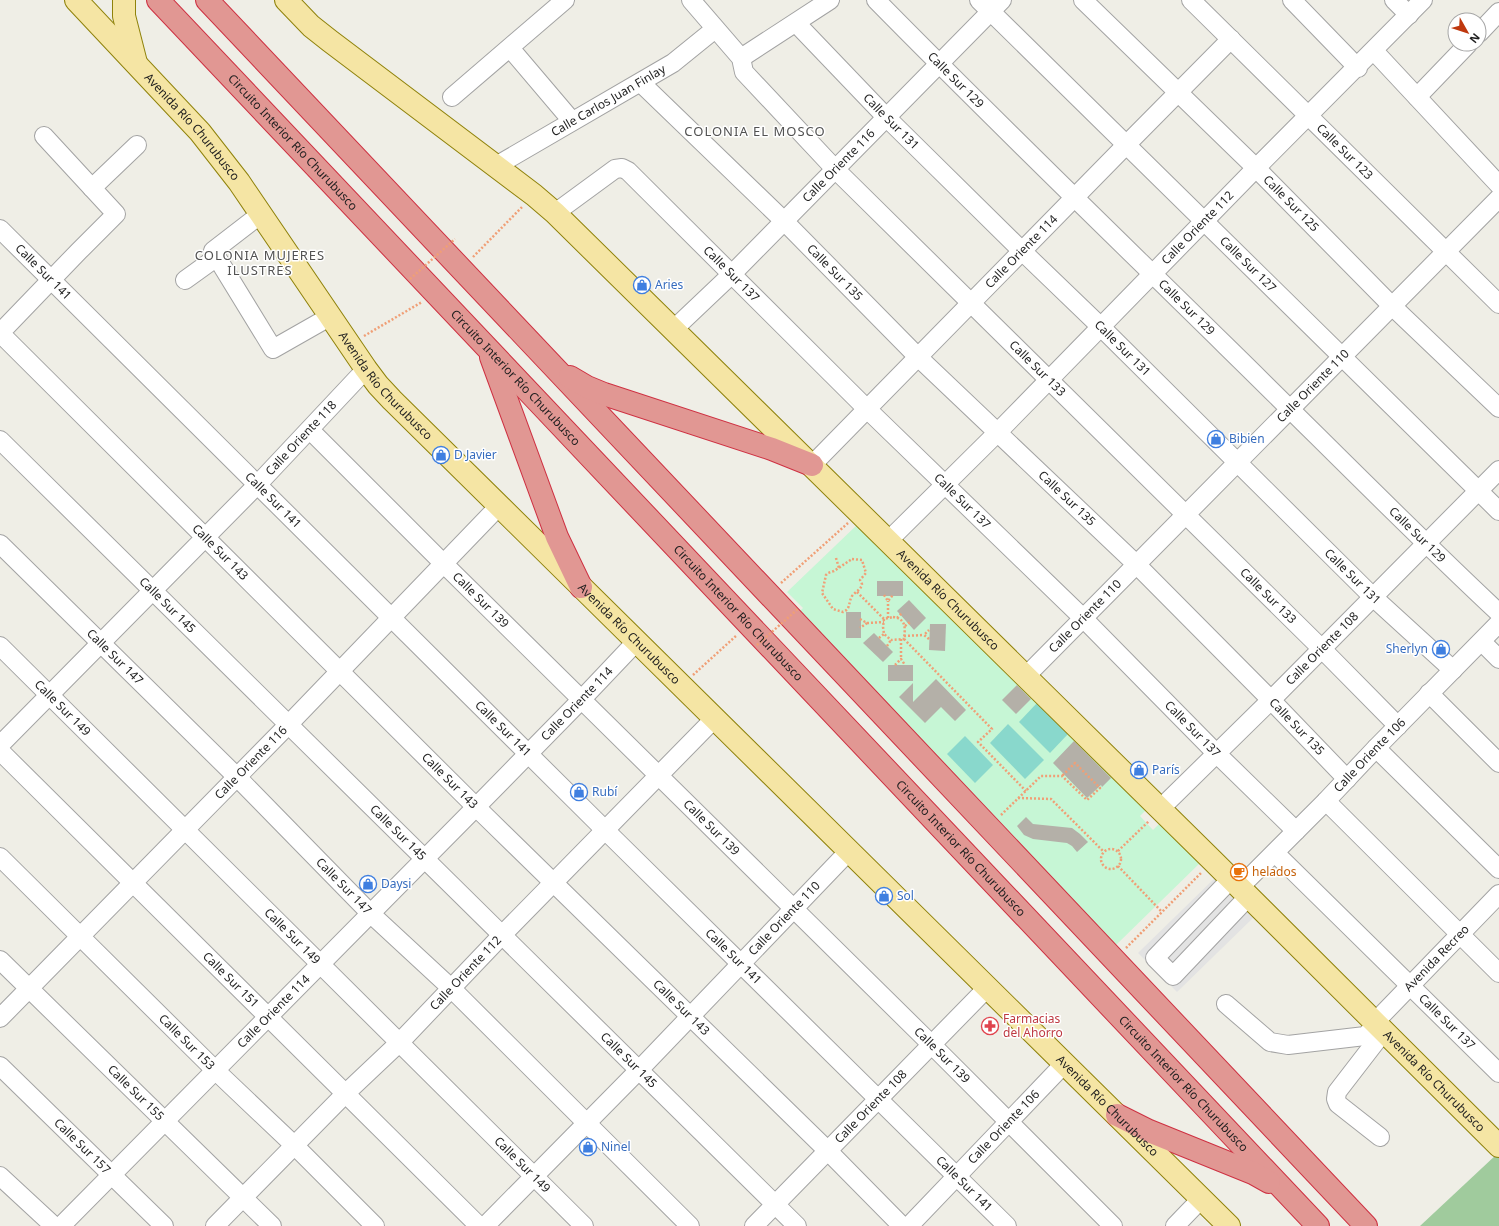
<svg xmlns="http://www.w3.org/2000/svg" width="1499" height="1226" font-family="'Noto Sans',sans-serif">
<rect width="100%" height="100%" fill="#efeee6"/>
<path fill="#a0cb9d" d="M 1497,1154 L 1499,1155 L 1499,1226 L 1420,1226 Z"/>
<path fill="#c6f6d5" d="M 859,523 L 1148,808 L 1140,816 L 1153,830 L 1161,822 L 1201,862 L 1116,945 L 800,611 L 803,608 L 787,592 Z"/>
<g fill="#89d8cc">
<path d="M 1037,703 L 1068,734 L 1050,753 L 1019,722 Z"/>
<path d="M 1008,724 L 1044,760 L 1025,779 L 990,743 Z"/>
<path d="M 965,736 L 993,765 L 975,783 L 947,754 Z"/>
</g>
<path fill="#e3e3e3" d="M 1217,876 L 1256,915 L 1177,992 L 1138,953 Z"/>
<g fill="#b4b0a8">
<rect x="877" y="581" width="26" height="15"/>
<path d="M 909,600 L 926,618 L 914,630 L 897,611 Z"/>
<rect x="846" y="612" width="15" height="26"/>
<path d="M 930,624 L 946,624 L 945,651 L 929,650 Z"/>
<path d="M 874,633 L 893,652 L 883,662 L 863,643 Z"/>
<rect x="888" y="665" width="25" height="16"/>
<path d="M 936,679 L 966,710 L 955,721 L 941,707 L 925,723 L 899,697 L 913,683 L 913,702 Z"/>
<path d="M 1017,685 L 1031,699 L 1016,714 L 1002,700 Z"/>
<path d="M 1074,741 L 1111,778 L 1102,787 L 1101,785 L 1087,798 L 1053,763 Z"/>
<path d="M 1026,817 L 1033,824 L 1072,828 L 1080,834 L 1088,842 L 1077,852 L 1072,846 L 1067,843 L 1033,839 L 1024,835 L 1017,826 Z"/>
</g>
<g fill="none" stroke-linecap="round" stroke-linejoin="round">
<g stroke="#a3a3a3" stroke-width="20">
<g id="minor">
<path id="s1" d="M 691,0 L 741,58 L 744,72 L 835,169 L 1322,649 L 1398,726"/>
<path id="s2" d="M 876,0 C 991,117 1109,231 1226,346 C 1317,435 1406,526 1499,613"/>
<path id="s3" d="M 979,0 L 1499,511"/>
<path id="s4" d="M 1083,0 L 1256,168 L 1392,306 L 1499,408"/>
<path id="s5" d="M 1191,0 L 1499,304"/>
<path d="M 1292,0 L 1358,68"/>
<path d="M 1394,0 L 1409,15"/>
<path id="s6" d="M 796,23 L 886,117 L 1022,251 L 1101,327 L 1373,597 L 1453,670"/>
<path d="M 1479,33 L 1499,12"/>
<path d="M 510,48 L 572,121"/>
<path d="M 1374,51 L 1499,185"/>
<path d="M 741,58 L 830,0"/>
<path id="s7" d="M 641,83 L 784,221 L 918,357 L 1136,564 L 1271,700 L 1347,779"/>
<path d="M 452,97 L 565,0"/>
<path d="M 1417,97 L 1468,44"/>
<path id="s8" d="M 44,136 L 116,214 L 79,251 L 0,333 L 476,807 L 828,1151 L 902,1226"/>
<path id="s9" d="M 496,166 L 673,63 L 715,29"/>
<path d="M 92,188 L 137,145"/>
<path id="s10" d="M 555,213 L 615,169 L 622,168 L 628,171 L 867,409 L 1083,618 L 1216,753 L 1296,831"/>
<path d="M 261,214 L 213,251 L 273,349 L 331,316"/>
<path id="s11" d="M 0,229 L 605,830 L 1007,1226"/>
<path d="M 185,280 L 217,257"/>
<path id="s12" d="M 674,329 L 732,274 L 1002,0"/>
<path id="s13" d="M 310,430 L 444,564 L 932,1045 L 1113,1226"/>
<path id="s14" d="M 0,440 L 797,1226"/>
<path id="s15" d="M 812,465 L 1127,144 L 1231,39"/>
<path id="s16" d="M 889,540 L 997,433 L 1256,168 L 1423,0"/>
<path id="s17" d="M 0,544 L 237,777 L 371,914 L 451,988 L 690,1226"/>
<path d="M 1482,642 L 1499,659"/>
<path id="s18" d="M 0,646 L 584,1226"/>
<path id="s19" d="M 1026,676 L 1499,198"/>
<path d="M 1429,693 L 1499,763"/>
<path id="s20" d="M 0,745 L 258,484 L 366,369"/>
<path d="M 1376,748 L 1499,869"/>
<path id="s21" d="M 0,751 L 479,1226"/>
<path d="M 1326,801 L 1499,973"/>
<path id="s22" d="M 1160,809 L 1271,700 L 1499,470"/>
<path id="s23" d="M 1275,853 L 1499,1073"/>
<path id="s24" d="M 0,857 L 216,1071 L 295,1146 L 375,1226"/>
<path d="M 1231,879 L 1155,958 L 1173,976 L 1249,896"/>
<path id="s25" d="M 1240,887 L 1326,801 L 1376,748 L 1499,623"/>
<path id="s26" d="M 0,960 L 272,1226"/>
<path id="s27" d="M 1226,1004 L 1270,1042 L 1288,1045 L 1365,1036 L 1370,1031 L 1375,1022 L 1499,894"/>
<path id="s28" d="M 0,1018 L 288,725 L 499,506"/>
<path id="s29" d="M 0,1066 L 164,1226"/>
<path d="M 1380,1137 L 1338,1104 L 1336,1099 L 1337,1092 L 1384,1031"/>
<path d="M 0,1176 L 54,1226"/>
<path id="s30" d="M 61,1226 L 476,807 L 581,700 L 636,642"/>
<path id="s31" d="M 215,1226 L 346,1093 L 400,1042 L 503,934 L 714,719"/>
<path id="s32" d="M 485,1226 L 639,1070 L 849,851"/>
<path id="s33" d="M 754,1226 L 988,987"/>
<path id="s34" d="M 909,1226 L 1065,1063"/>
<path d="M 1175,1226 L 1202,1198"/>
</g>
</g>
<g stroke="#8f820b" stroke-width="24">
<g id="major">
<path id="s35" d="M 76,0 L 200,132 L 239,182 L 366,369 L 378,385 L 392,400 L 1229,1226"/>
<path d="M 124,0 L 124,16 L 136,63"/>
<path id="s36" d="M 286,0 L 311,26 L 330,41 L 534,195 L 555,213 L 1213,861 L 1499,1146"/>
</g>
</g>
<g stroke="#ce3142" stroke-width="24">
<g id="highway">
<path id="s37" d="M 158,0 L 1318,1226"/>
<path d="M 207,0 L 1366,1226"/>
<path d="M 491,357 L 557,537 L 581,587"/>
<path d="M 570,377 L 587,387 L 604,394 L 772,449 L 812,465"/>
<path d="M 1117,1115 L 1149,1131 L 1253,1173 L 1269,1182"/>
</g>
</g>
<g stroke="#f09f76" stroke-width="2.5" stroke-dasharray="2 2" stroke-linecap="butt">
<path d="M 473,257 L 522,207"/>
<path d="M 364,336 L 422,302"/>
<path d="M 836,558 L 839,568"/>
<path d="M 852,559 L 862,560 L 866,573 L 860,580 L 862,584 C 861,590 856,591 852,596 C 848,603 851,609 843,612 L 833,609 L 822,593 L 826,575 L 828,573 L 834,571 Z"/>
<path d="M 781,583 L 848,523"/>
<path d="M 857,592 L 884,619"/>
<path d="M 884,595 L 888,601 L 893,595"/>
<path d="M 893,617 C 907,619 905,629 904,639 L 891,640 L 884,634 L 883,627 L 884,619 Z"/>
<path d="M 888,618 L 888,601"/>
<path d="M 897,618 L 902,613"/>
<path d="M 860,619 L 867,623 L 860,628"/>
<path d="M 867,623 L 884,622"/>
<path d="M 905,626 L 910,622"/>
<path d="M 904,636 L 924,635"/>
<path d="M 879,638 L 884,634"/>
<path d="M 901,639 L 901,659"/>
<path d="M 904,639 L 992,729 L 978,742 L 1026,791"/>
<path d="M 929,639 L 924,635 L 929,630"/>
<path d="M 887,646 L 891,640"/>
<path d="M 895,665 L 901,659 L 905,665"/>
<path d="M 693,675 L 737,635"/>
<path d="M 1018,798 L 1051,799 L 1104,852"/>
<path d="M 1001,815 L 1041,776 L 1062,776 L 1087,800 L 1100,788 L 1075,763 L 1062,776"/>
<circle cx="1111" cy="859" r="10"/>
<path d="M 1118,851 L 1149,821"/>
<path d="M 1118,866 L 1162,912"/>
<path d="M 1126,948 L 1201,873"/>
</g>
<use href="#minor" stroke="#fff" stroke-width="18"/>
<use href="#major" stroke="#f5e5a4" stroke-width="22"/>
<use href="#highway" stroke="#e19793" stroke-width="22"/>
<g stroke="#f09f76" stroke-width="2.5" stroke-dasharray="2 2" stroke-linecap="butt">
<path d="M 410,279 L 455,239"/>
<path d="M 757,645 L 799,608"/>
</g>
</g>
<defs>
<g id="shop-ring" transform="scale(0.9)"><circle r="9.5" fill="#fff" stroke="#3f7fe0" stroke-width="1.5"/><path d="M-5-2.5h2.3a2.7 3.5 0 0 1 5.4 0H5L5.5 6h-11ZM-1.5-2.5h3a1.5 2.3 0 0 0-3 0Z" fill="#3f7fe0"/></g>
<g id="cafe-ring" transform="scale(0.9)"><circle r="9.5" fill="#fff" stroke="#e8710a" stroke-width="1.5"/><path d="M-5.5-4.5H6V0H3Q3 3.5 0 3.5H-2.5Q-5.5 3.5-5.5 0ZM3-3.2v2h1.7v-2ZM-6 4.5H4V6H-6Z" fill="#e8710a"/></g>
<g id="pharmacy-ring" transform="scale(0.9)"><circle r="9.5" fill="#fff" stroke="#e0444e" stroke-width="1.5"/><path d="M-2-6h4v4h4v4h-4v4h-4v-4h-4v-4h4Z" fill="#e0444e"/></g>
</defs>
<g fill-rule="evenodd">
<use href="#shop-ring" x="642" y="285"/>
<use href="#shop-ring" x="1216" y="439"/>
<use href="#shop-ring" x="441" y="455"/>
<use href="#shop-ring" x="1441" y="649"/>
<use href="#shop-ring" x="1139" y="770"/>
<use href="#shop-ring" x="579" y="792"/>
<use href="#cafe-ring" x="1239" y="872"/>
<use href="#shop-ring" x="368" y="884"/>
<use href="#shop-ring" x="884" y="896"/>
<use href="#pharmacy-ring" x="990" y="1026"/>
<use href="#shop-ring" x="588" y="1147"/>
</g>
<g text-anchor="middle" stroke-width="3" stroke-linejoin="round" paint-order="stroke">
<g font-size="12" fill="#1f1f1f" stroke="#fff">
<text dy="4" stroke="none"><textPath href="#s2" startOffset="113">Calle Sur 129</textPath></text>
<text dy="4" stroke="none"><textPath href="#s9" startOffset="130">Calle Carlos Juan Finlay</textPath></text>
<text dy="4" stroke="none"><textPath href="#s6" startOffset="137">Calle Sur 131</textPath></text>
<text dy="4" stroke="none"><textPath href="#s35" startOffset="172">Avenida Río Churubusco</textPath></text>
<text dy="4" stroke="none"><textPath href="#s37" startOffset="196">Circuito Interior Río Churubusco</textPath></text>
<text dy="4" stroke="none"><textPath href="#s5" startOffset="216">Calle Sur 123</textPath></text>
<text dy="4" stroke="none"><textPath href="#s12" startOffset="232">Calle Oriente 116</textPath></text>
<text dy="4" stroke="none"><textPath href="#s4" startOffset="291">Calle Sur 125</textPath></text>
<text dy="4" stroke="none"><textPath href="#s16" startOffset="439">Calle Oriente 112</textPath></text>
<text dy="4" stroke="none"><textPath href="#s15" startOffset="299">Calle Oriente 114</textPath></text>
<text dy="4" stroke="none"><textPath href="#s3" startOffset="377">Calle Sur 127</textPath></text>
<text dy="4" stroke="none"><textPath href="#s11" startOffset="61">Calle Sur 141</textPath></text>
<text dy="4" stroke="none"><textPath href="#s7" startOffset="271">Calle Sur 135</textPath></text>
<text dy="4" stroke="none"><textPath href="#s10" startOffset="234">Calle Sur 137</textPath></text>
<text dy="4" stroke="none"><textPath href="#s2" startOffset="437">Calle Sur 129</textPath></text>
<text dy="4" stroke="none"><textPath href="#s6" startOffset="461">Calle Sur 131</textPath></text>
<text dy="4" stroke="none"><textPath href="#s1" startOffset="508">Calle Sur 133</textPath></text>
<text dy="4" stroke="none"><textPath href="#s37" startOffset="520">Circuito Interior Río Churubusco</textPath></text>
<text dy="4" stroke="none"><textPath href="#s35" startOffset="496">Avenida Río Churubusco</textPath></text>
<text dy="4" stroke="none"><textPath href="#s19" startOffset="408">Calle Oriente 110</textPath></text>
<text dy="4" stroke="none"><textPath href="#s20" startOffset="430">Calle Oriente 118</textPath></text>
<text dy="4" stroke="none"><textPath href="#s7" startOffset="595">Calle Sur 135</textPath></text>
<text dy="4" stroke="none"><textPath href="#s11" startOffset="385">Calle Sur 141</textPath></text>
<text dy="4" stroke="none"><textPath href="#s10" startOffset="558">Calle Sur 137</textPath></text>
<text dy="4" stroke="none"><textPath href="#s2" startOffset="761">Calle Sur 129</textPath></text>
<text dy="4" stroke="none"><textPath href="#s8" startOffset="583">Calle Sur 143</textPath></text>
<text dy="4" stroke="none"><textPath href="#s6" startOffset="785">Calle Sur 131</textPath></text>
<text dy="4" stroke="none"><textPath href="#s1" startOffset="832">Calle Sur 133</textPath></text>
<text dy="4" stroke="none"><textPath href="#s36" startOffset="895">Avenida Río Churubusco</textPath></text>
<text dy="4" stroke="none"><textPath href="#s13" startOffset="241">Calle Sur 139</textPath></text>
<text dy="4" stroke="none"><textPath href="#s14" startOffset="235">Calle Sur 145</textPath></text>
<text dy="4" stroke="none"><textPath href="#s37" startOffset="844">Circuito Interior Río Churubusco</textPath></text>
<text dy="4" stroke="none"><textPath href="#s19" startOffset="84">Calle Oriente 110</textPath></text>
<text dy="4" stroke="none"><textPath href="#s35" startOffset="844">Avenida Río Churubusco</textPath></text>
<text dy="4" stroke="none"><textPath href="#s22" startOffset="228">Calle Oriente 108</textPath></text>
<text dy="4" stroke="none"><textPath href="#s17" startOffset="161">Calle Sur 147</textPath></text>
<text dy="4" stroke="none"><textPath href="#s30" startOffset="734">Calle Oriente 114</textPath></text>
<text dy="4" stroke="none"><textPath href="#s18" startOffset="88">Calle Sur 149</textPath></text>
<text dy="4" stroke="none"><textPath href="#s7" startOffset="919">Calle Sur 135</textPath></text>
<text dy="4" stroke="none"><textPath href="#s11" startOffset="709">Calle Sur 141</textPath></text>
<text dy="4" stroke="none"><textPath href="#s10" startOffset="882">Calle Sur 137</textPath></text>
<text dy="4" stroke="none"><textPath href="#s25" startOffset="185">Calle Oriente 106</textPath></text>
<text dy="4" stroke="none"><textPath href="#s28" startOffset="358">Calle Oriente 116</textPath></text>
<text dy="4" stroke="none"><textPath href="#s8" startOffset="907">Calle Sur 143</textPath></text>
<text dy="4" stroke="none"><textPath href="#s13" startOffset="565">Calle Sur 139</textPath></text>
<text dy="4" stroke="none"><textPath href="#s14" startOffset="559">Calle Sur 145</textPath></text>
<text dy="4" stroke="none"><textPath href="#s37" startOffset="1168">Circuito Interior Río Churubusco</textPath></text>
<text dy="4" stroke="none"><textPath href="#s17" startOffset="485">Calle Sur 147</textPath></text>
<text dy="4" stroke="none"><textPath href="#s32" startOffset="429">Calle Oriente 110</textPath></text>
<text dy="4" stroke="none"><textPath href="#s18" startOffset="412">Calle Sur 149</textPath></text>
<text dy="4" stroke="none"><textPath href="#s11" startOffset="1033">Calle Sur 141</textPath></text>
<text dy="4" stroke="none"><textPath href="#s27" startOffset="260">Avenida Recreo</textPath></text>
<text dy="4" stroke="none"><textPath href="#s31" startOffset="356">Calle Oriente 112</textPath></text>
<text dy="4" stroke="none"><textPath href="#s21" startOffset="325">Calle Sur 151</textPath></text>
<text dy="4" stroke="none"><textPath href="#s8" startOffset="1231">Calle Sur 143</textPath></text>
<text dy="4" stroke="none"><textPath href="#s30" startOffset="302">Calle Oriente 114</textPath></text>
<text dy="4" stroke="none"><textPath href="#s23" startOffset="241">Calle Sur 137</textPath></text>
<text dy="4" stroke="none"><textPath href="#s24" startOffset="263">Calle Sur 153</textPath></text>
<text dy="4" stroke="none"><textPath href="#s13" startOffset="889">Calle Sur 139</textPath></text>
<text dy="4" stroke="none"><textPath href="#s14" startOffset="883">Calle Sur 145</textPath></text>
<text dy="4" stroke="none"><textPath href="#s36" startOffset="1579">Avenida Río Churubusco</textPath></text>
<text dy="4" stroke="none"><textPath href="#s37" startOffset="1492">Circuito Interior Río Churubusco</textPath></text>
<text dy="4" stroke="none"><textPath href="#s26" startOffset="190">Calle Sur 155</textPath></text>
<text dy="4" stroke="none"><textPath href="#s35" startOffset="1516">Avenida Río Churubusco</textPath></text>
<text dy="4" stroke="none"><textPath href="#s33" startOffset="167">Calle Oriente 108</textPath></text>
<text dy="4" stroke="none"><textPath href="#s34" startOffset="137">Calle Oriente 106</textPath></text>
<text dy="4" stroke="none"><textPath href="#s29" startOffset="115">Calle Sur 157</textPath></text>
<text dy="4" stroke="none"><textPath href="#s18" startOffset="736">Calle Sur 149</textPath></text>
<text dy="4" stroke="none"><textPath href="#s11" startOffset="1357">Calle Sur 141</textPath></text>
</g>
<g font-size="12" fill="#366cbe" stroke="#fff" text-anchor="start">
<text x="655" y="289">Aries</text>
<text x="1229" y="443">Bibien</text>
<text x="454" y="459">D Javier</text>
<text x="1428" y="653" text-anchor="end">Sherlyn</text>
<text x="1152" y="774">París</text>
<text x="592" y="796">Rubí</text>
<text x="381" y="888">Daysi</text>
<text x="897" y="900">Sol</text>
<text x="601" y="1151">Ninel</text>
</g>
<g font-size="12" fill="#c56008" stroke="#fff" text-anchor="start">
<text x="1252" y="876">helados</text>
</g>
<g font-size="12" fill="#be3a42" stroke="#fff" text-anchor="start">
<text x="1003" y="1023">Farmacias<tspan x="1003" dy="14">del Ahorro</tspan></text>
</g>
<g font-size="13" letter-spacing="1" fill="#525252" stroke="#fff">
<text x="755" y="136">COLONIA EL MOSCO</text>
<text x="260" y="260">COLONIA MUJERES<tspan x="260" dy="15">ILUSTRES</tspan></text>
</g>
</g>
<g transform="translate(1467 32) rotate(129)"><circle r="19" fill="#ffffff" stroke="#a5a5a5"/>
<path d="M0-3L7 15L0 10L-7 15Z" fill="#bf380e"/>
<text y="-6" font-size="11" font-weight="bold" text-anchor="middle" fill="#1f1f1f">N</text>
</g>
</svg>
